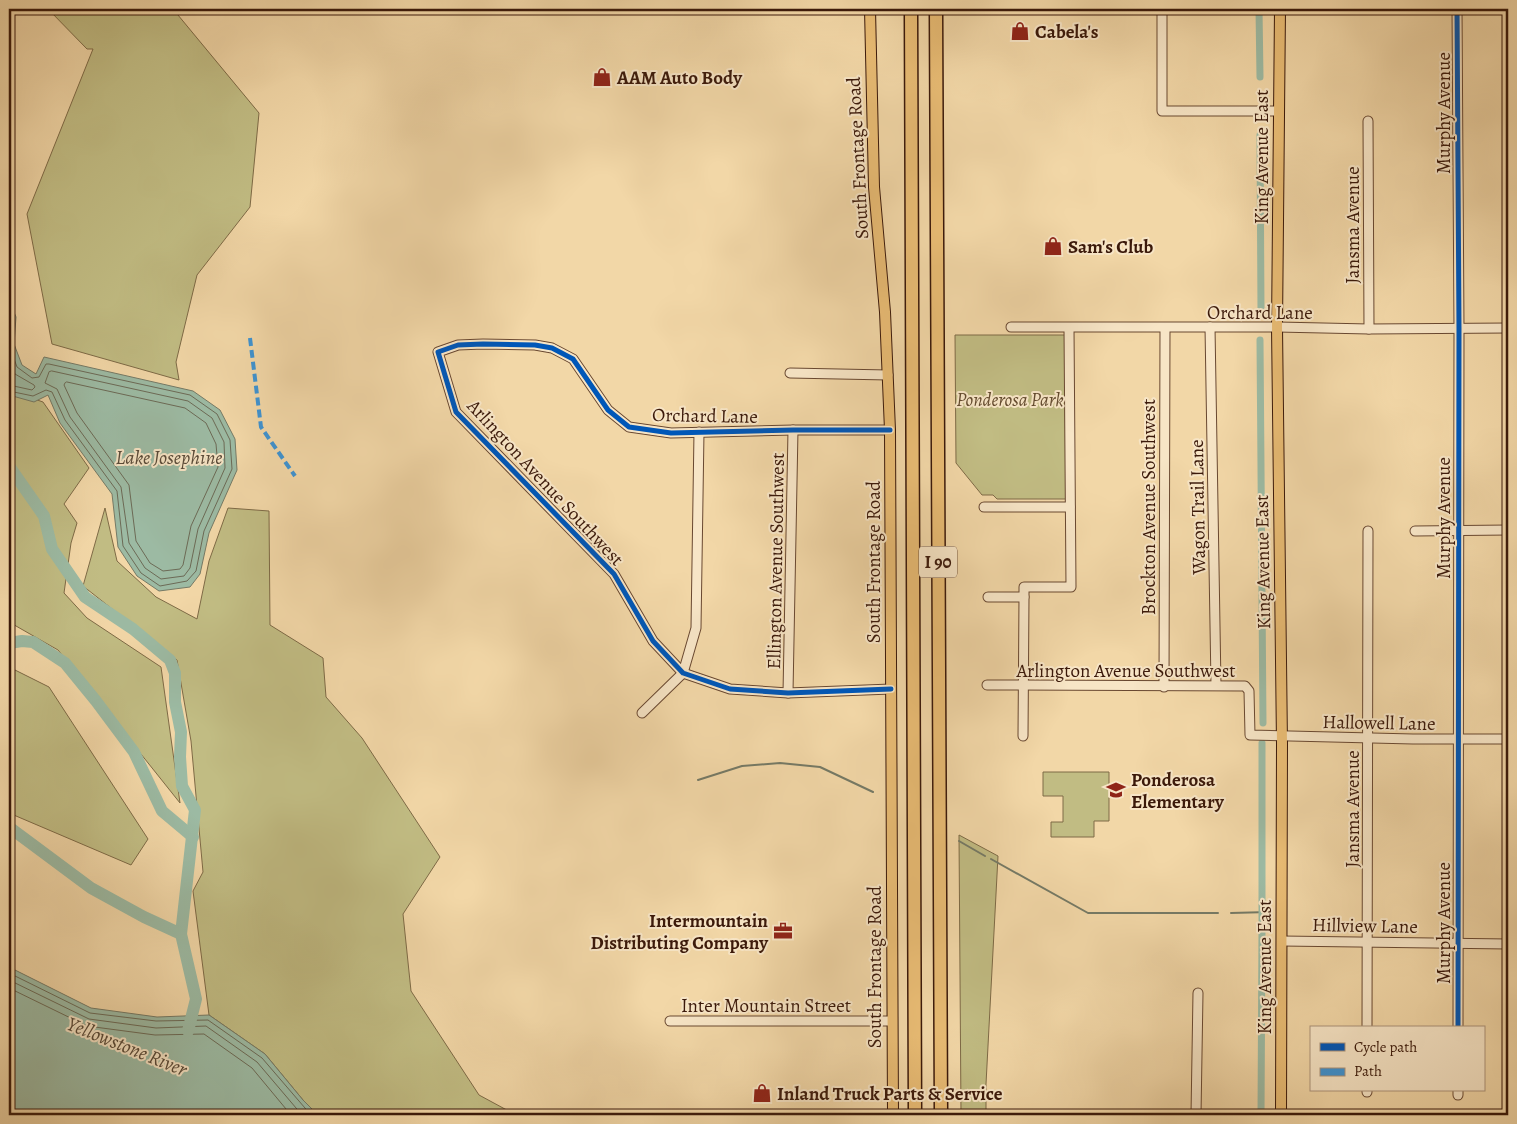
<svg xmlns="http://www.w3.org/2000/svg" width="1517" height="1124" font-family="Alegreya,serif">
<rect width="100%" height="100%" fill="#f2d7a7"/>
<filter id="stains"><feTurbulence type="fractalNoise" baseFrequency=".004" numOctaves="4"/><feColorMatrix values="0 0 0 0 .2 0 0 0 0 .09 0 0 0 0 .02 0 0 0 .5 -.17"/></filter>
<radialGradient id="worn" r=".72"><stop offset=".6" stop-color="#630" stop-opacity="0"/><stop offset="1" stop-color="#630" stop-opacity=".3"/></radialGradient>
<g fill="#c1bc83" stroke="#7e6a46">
<path d="M 48,9 L 173,9 L 259,113 L 250,207 L 197,275 L 176,362 L 179,380 L 52,344 L 27,214 L 93,49 L 87,49 Z"/>
<path d="M 955,335 L 1065,335 L 1066,499 L 997,499 L 993,495 L 982,495 L 956,463 Z"/>
<path d="M 9,390 L 43,402 L 89,468 L 64,504 L 77,523 L 71,543 L 64,593 L 87,618 L 161,667 L 180,803 L 58,650 L 9,622 Z"/>
<path d="M 105,508 L 117,561 L 156,597 L 197,619 L 209,561 L 228,508 L 269,511 L 270,625 L 323,658 L 326,697 L 362,738 L 440,857 L 403,914 L 411,991 L 479,1095 L 516,1115 L 318,1115 L 303,1100 L 265,1054 L 209,1015 L 193,891 L 203,872 L 191,741 L 177,660 L 83,586 Z"/>
<path d="M 9,667 L 49,687 L 148,839 L 131,865 L 9,813 Z"/>
<path d="M 1043,772 L 1109,772 L 1109,821 L 1094,821 L 1094,837 L 1051,837 L 1051,822 L 1063,822 L 1063,796 L 1043,796 Z"/>
<path d="M 959,835 L 998,856 L 986,1084 L 986,1115 L 961,1115 Z"/>
</g>
<g fill="#9cbaa3" stroke="#757a66">
<path d="M 9,300 L 16,317 L 14,344 L 22,365 L 36,374 L 44,357 L 193,391 L 220,410 L 235,439 L 237,470 L 209,533 L 200,574 L 190,587 L 159,591 L 137,576 L 118,547 L 112,494 L 60,423 L 48,395 L 34,402 L 9,395 Z"/>
<path d="M 9,967 L 91,1008 L 157,1017 L 209,1015 L 265,1054 L 303,1100 L 318,1115 L 9,1115 Z"/>
</g>
<g fill="none" stroke-linecap="round" stroke-linejoin="round">
<g stroke="#6c6a56" stroke-width="1">
<path d="M 9,313 L 11,318 L 9,345 L 17,367 L 32,378 L 39,377 L 46,364 L 49,364 L 190,395 L 217,414 L 230,440 L 232,469 L 204,531 L 196,571 L 187,581 L 160,586 L 141,573 L 123,546 L 117,491 L 65,420 L 52,392 L 46,390 L 33,396 L 9,391"/>
<path d="M 9,363 L 15,374 L 34,385 L 35,387 L 32,390 L 9,385"/>
<path d="M 52,371 L 188,401 L 212,418 L 224,442 L 225,468 L 198,529 L 190,568 L 184,576 L 161,579 L 145,568 L 129,543 L 121,487 L 70,417 L 57,389 L 45,383 L 49,372 Z"/>
<path d="M 67,382 L 185,408 L 206,423 L 216,444 L 218,467 L 191,526 L 183,565 L 180,569 L 163,571 L 150,563 L 136,541 L 129,485 L 77,413 L 64,385 L 65,383 Z"/>
<path d="M 9,973 L 90,1013 L 156,1021 L 208,1020 L 262,1058 L 311,1115"/>
<path d="M 9,980 L 89,1019 L 156,1028 L 206,1026 L 257,1062 L 302,1115"/>
<path d="M 9,988 L 87,1026 L 155,1035 L 204,1034 L 252,1068 L 291,1115"/>
</g>
<g stroke="#757a66" stroke-width="2">
<path d="M 698,780 L 742,766 L 780,763 L 820,767 L 873,792"/>
<path d="M 959,841 L 985,856"/>
<path d="M 991,859 L 1088,913 L 1218,913"/>
<path d="M 1231,913 L 1269,912"/>
</g>
<g stroke="#9cbaa3" stroke-width="7">
<path d="M 1259,9 L 1260,77"/>
<path d="M 1260,135 L 1261,312"/>
<path d="M 1260,340 L 1263,723"/>
<path d="M 1262,920 L 1262,743"/>
<path d="M 1261,1115 L 1262,930"/>
</g>
<g stroke="#9cbaa3" stroke-width="12">
<path d="M 9,466 L 44,516 L 52,549 L 85,597 L 133,629 L 170,660 L 175,673 L 175,702 L 181,732 L 180,757 L 182,786 L 195,810 L 181,934 L 196,999 L 188,1031"/>
<path d="M 9,643 L 22,641 L 33,642 L 65,663 L 96,701 L 134,752 L 162,811 L 193,837"/>
<path d="M 9,827 L 91,888 L 144,917 L 181,934"/>
</g>
<g stroke="#694831" stroke-width="11">
<g id="minor">
<path d="M 1162,9 L 1162,111 L 1279,111"/>
<path d="M 1457,9 L 1459,328 L 1458,1028"/>
<path d="M 1368,121 L 1369,329"/>
<path d="M 1011,327 L 1277,327 L 1369,329 L 1508,328"/>
<path d="M 1210,327 L 1216,685"/>
<path d="M 790,373 L 888,375"/>
<path d="M 890,430 L 793,430 L 671,433 L 629,427 L 608,410 L 573,359 L 552,348 L 535,345 L 483,344 L 458,345 L 438,352 L 456,412 L 614,574 L 653,641 L 683,673 L 730,689 L 788,693 L 891,689"/>
<path d="M 984,507 L 1070,507"/>
<path d="M 1415,531 L 1508,530"/>
<path d="M 988,597 L 1024,597 L 1024,587 L 1071,587 L 1069,328"/>
<path d="M 987,685 L 1245,686 L 1249,691 L 1250,735 L 1413,739 L 1508,739"/>
<path d="M 1164,687 L 1165,328"/>
<path d="M 788,693 L 793,430"/>
<path d="M 642,713 L 683,673 L 696,628 L 699,432"/>
<path d="M 1023,736 L 1024,597"/>
<path d="M 1282,941 L 1508,944"/>
<path d="M 670,1021 L 891,1021"/>
<path d="M 1367,1028 L 1368,531"/>
<path d="M 1458,1090 L 1458,1095"/>
<path d="M 1367,1092 L 1367,1090"/>
<path d="M 1196,1115 L 1198,993"/>
</g>
</g>
<g stroke="#3b190a" stroke-width="12">
<g id="major">
<path d="M 870,9 L 874,187 L 885,312 L 890,430 L 893,1115"/>
<path d="M 1280,9 L 1277,327 L 1282,744 L 1281,1115"/>
</g>
</g>
<g stroke="#3b190a" stroke-width="15">
<g id="highway">
<path d="M 911,9 L 915,1115"/>
<path d="M 936,9 L 941,1115"/>
</g>
</g>
<use href="#minor" stroke="#f7e5c6" stroke-width="9"/>
<use href="#major" stroke="#e9bc74" stroke-width="10"/>
<use href="#highway" stroke="#e9bc74" stroke-width="12"/>
<path stroke="#3e93d2" stroke-width="4" stroke-dasharray="8 4" stroke-linecap="butt" d="M 250,338 L 261,427 L 295,476"/>
<g stroke="#f7e5c6" stroke-width="8">
<g id="cycleway">
<path d="M 1457,9 L 1459,328 L 1458,1028"/>
<path d="M 890,430 L 793,430 L 671,433 L 629,427 L 608,410 L 573,359 L 552,348 L 535,345 L 483,344 L 458,345 L 438,352 L 456,412 L 614,574 L 653,641 L 683,673 L 730,689 L 788,693 L 891,689"/>
</g>
</g>
<use href="#cycleway" stroke="#0057b8" stroke-width="5"/>
</g>
<defs>
<g id="shop-bare" transform="scale(1.5)"><path d="M-5-2.5h2.3a2.7 3.5 0 0 1 5.4 0H5L5.5 6h-11ZM-1.5-2.5h3a1.5 2.3 0 0 0-3 0Z" fill="#8f2418" stroke="#f7e5c6" stroke-width="2.5" paint-order="stroke"/></g>
<g id="school-bare" transform="scale(1.5)"><path d="M0-5L7-2L0 1L-7-2ZM-4 1L0 2.5L4 1V4Q0 6-4 4Z" fill="#8f2418" stroke="#f7e5c6" stroke-width="2.5" paint-order="stroke"/></g>
<g id="office-bare" transform="scale(1.5)"><path d="M-6-3h4V-5.5h4V-3h4V5H-6ZM-1-4.5V-3h2v-1.5ZM-6 0V1H6V0Z" fill="#8f2418" stroke="#f7e5c6" stroke-width="2.5" paint-order="stroke"/></g>
</defs>
<g fill-rule="evenodd">
<use href="#shop-bare" x="1020" y="31"/>
<use href="#shop-bare" x="602" y="77"/>
<use href="#shop-bare" x="1053" y="246"/>
<use href="#school-bare" x="1116" y="790"/>
<use href="#office-bare" x="783" y="931"/>
<use href="#shop-bare" x="762" y="1093"/>
</g>
<g text-anchor="middle" stroke-width="4" stroke-linejoin="round" paint-order="stroke">
<rect fill="#f7e5c6" stroke="#735642" stroke-width="1" x="919" y="546.5" width="38" height="31" rx="4"/>
<g font-size="18" font-weight="bold" fill="#3b190a">
<text x="938" y="568">I 90</text>
</g>
<g font-size="19" font-weight="bold" fill="#3b190a" stroke="#f7e5c6" text-anchor="start">
<text x="1035" y="38">Cabela's</text>
<text x="617" y="84">AAM Auto Body</text>
<text x="1068" y="253">Sam's Club</text>
<text x="1131" y="786">Ponderosa<tspan x="1131" dy="22">Elementary</tspan></text>
<text x="768" y="927" text-anchor="end">Intermountain<tspan x="768" dy="22">Distributing Company</tspan></text>
<text x="777" y="1100">Inland Truck Parts &amp; Service</text>
</g>
<g font-size="19" fill="#3b190a" stroke="#f7e5c6">
<text transform="translate(1443 113) rotate(-90)" y="7">Murphy Avenue</text>
<text transform="translate(1261 157) rotate(-90)" y="7">King Avenue East</text>
<text transform="translate(857 158) rotate(-93)" y="7">South Frontage Road</text>
<text transform="translate(1352 225) rotate(-90)" y="7">Jansma Avenue</text>
<text x="1260" y="319">Orchard Lane</text>
<text transform="translate(705 415) rotate(1)" y="7">Orchard Lane</text>
<text transform="translate(546 482) rotate(47)" y="7">Arlington Avenue Southwest</text>
<text transform="translate(1148 507) rotate(-90)" y="7">Brockton Avenue Southwest</text>
<text transform="translate(1197 507) rotate(-91)" y="7">Wagon Trail Lane</text>
<text transform="translate(1443 518) rotate(-90)" y="7">Murphy Avenue</text>
<text transform="translate(775 561) rotate(-89)" y="7">Ellington Avenue Southwest</text>
<text transform="translate(873 562) rotate(-90)" y="7">South Frontage Road</text>
<text transform="translate(1262 562) rotate(-91)" y="7">King Avenue East</text>
<text x="1126" y="677">Arlington Avenue Southwest</text>
<text transform="translate(1379 722) rotate(1)" y="7">Hallowell Lane</text>
<text transform="translate(1352 809) rotate(-90)" y="7">Jansma Avenue</text>
<text transform="translate(1443 923) rotate(-90)" y="7">Murphy Avenue</text>
<text transform="translate(1365 925) rotate(1)" y="7">Hillview Lane</text>
<text transform="translate(874 967) rotate(-90)" y="7">South Frontage Road</text>
<text transform="translate(1264 967) rotate(-90)" y="7">King Avenue East</text>
<text x="766" y="1012">Inter Mountain Street</text>
</g>
<g font-size="19" font-style="italic" fill="#634a2e" stroke="#f7e5c6">
<text x="1010" y="406">Ponderosa Park</text>
</g>
<g font-size="20" font-style="italic" fill="#584938" stroke="#f7e5c6">
<text x="169" y="464">Lake Josephine</text>
<text transform="translate(127 1046) rotate(22)" y="7">Yellowstone River</text>
</g>
</g>
<rect width="1517" height="1124" fill="none" stroke="#f2d7a7" stroke-width="30"/>
<rect x="10" y="10" width="1497" height="1104" fill="none" stroke="#3b190a" stroke-width="2.5"/>
<rect x="15" y="15" width="1487" height="1094" fill="none" stroke="#3b190a"/>
<rect x="1310" y="1026" width="175" height="65" fill="#f7e5c6" stroke="#ac937b"/>
<rect x="1320" y="1043" width="25" height="8" fill="#0057b8" stroke="#ac937b"/>
<text x="1354" y="1052" font-size="15" fill="#3b190a">Cycle path</text>
<rect x="1320" y="1068" width="25" height="8" fill="#3e93d2" stroke="#ac937b"/>
<text x="1354" y="1076" font-size="15" fill="#3b190a">Path</text>
<rect width="100%" height="100%" filter="url(#stains)"/>
<rect width="100%" height="100%" fill="url(#worn)"/>
</svg>
